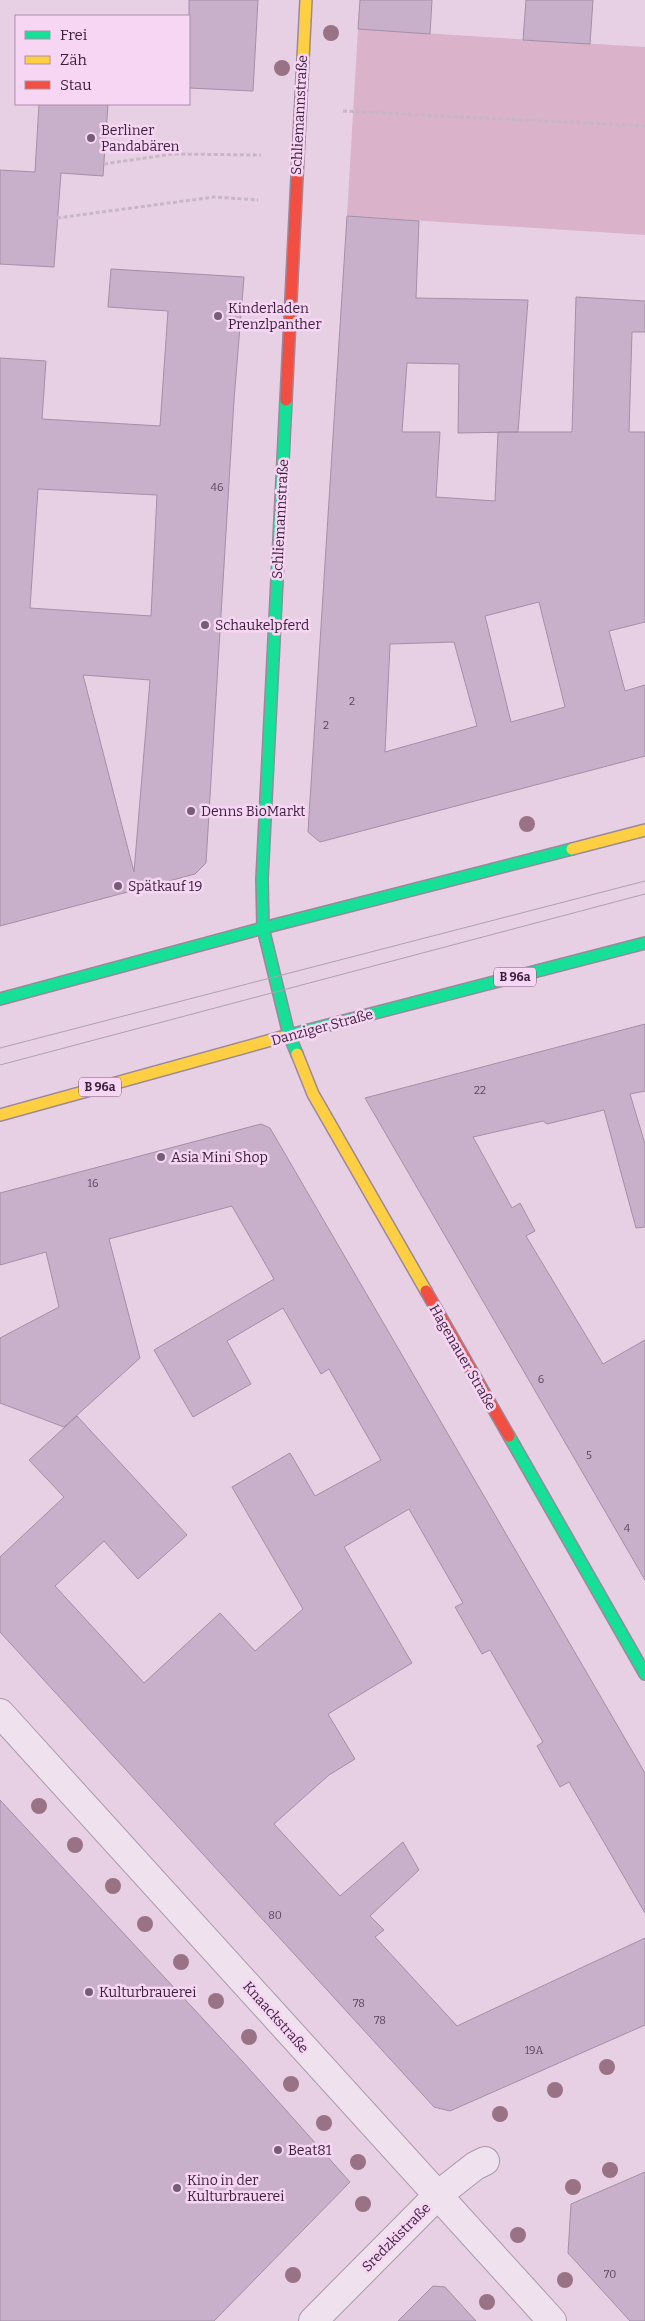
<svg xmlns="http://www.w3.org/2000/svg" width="645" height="2321" font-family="Bitter,serif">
<rect width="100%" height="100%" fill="#e7d0e4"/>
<path fill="#dab2ca" d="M 358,29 L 645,47 L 645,235 L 347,216 Z"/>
<g fill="#c8b0ca" stroke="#a48fa6" fill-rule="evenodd">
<path d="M 189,0 L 258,0 L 253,91 L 189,88 Z"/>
<path d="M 360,0 L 432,0 L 430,34 L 358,29 Z"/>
<path d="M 526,0 L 593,0 L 590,44 L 523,40 Z"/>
<path d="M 39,104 L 108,104 L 103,176 L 61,173 L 54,267 L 0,264 L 0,170 L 35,172 Z"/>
<path d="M 347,216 L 419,221 L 416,298 L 528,300 L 518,432 L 458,433 L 459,364 L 407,363 L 402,432 L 440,432 L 436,497 L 495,501 L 498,432 L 572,432 L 576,297 L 645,301 L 645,332 L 632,332 L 629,432 L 645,432 L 645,622 L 609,631 L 625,691 L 645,685 L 645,756 L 320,842 L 308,832 ZM 539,602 L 565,707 L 511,722 L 485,616 ZM 454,642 L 477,726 L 385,752 L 390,644 Z"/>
<path d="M 111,269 L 244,277 L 234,400 L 206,863 L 195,874 L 0,926 L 0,358 L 46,361 L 42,419 L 160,426 L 168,311 L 108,307 ZM 38,489 L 157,495 L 151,616 L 30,608 ZM 83,675 L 150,680 L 134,872 Z"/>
<path d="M 645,1024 L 645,1091 L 630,1094 L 645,1144 L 645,1227 L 636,1228 L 604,1110 L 547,1124 L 543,1121 L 473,1137 L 512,1208 L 520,1203 L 535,1231 L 526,1236 L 603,1364 L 645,1340 L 645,1580 L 365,1098 Z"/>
<path d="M 261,1124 L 270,1128 L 645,1773 L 645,1913 L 569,1782 L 560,1787 L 537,1746 L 543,1742 L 490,1650 L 482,1654 L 455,1607 L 463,1603 L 409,1509 L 344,1547 L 412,1663 L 328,1714 L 355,1759 L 329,1775 L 274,1824 L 340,1896 L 403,1842 L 419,1870 L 370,1916 L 384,1930 L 375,1937 L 457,2026 L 645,1938 L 645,2025 L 450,2111 L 434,2107 L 0,1632 L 0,1557 L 64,1497 L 29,1460 L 77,1416 L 187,1535 L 138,1579 L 104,1541 L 55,1586 L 144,1683 L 220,1613 L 255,1651 L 303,1609 L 232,1487 L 290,1453 L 315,1496 L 381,1460 L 329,1369 L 321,1374 L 283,1308 L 227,1341 L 251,1384 L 193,1417 L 154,1350 L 274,1279 L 232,1206 L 109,1239 L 140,1358 L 64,1427 L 0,1403 L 0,1338 L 59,1307 L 46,1252 L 0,1265 L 0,1193 Z"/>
<path d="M 0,1800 L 243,2062 L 350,2182 L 214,2321 L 0,2321 Z"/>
<path d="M 645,2172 L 645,2321 L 630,2321 L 568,2253 L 571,2204 Z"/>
<path d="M 433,2286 L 445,2287 L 476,2321 L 398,2321 Z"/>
</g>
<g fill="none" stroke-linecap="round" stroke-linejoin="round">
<g stroke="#ac98ab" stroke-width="30">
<g id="street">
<path d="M 0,1713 L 552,2321"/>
<path d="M 313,2321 L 438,2195 L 475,2166 L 485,2161"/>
</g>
</g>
<g stroke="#9b889a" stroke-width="14">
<g id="fast">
<path d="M 286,400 L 262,879 L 263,928 L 289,1035 L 297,1054"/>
<path d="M 0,999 L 263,928 L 572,849"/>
<path d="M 282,1037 L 645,943"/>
<path d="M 509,1436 L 645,1674"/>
</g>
</g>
<g stroke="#9b889a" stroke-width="14">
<g id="slow">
<path d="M 297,177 L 306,0"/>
<path d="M 572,849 L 645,830"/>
<path d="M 297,1054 L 313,1094 L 426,1291"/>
<path d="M 0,1115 L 282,1037"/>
</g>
</g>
<g stroke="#9b889a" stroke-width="14">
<g id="jam">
<path d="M 286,400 L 297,177"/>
<path d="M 426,1291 L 509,1436"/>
</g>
</g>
<g stroke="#c7b7c5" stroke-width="3" stroke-dasharray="4 2.5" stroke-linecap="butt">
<path d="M 343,111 L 645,126"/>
<path d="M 104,164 L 173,154 L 261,155"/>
<path d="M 57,218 L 214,197 L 258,200"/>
</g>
<use href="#street" stroke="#efe1ed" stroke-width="28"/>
<use href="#fast" stroke="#16e098" stroke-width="11"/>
<use href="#slow" stroke="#ffcf43" stroke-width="11"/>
<use href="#jam" stroke="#f24e42" stroke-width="11"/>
<g stroke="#ada1ad" stroke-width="1">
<path d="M 0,1048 L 645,881"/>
<path d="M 0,1065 L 645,894"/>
</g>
</g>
<g fill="#997285">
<circle cx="331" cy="33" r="8"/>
<circle cx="282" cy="68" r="8"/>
<circle cx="527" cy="824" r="8"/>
<circle cx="39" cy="1806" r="8"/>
<circle cx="75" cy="1845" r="8"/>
<circle cx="113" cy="1886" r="8"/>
<circle cx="145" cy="1924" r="8"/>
<circle cx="181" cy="1962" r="8"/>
<circle cx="216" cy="2001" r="8"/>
<circle cx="249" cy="2037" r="8"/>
<circle cx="607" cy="2067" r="8"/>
<circle cx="291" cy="2084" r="8"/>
<circle cx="555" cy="2090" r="8"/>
<circle cx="500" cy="2114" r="8"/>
<circle cx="324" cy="2123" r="8"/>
<circle cx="358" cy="2162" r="8"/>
<circle cx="610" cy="2170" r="8"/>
<circle cx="573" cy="2187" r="8"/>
<circle cx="363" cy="2204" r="8"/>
<circle cx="518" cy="2235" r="8"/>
<circle cx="293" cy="2275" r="8"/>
<circle cx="565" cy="2280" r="8"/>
<circle cx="487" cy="2302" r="8"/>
</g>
<g fill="#765d77" stroke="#f7d6f4" stroke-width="2">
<circle cx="91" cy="138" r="5"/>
<circle cx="218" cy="316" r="5"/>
<circle cx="205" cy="625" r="5"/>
<circle cx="191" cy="811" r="5"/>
<circle cx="118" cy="886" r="5"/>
<circle cx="161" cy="1157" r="5"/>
<circle cx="89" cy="1992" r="5"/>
<circle cx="278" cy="2150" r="5"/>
<circle cx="177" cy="2188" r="5"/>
</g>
<g text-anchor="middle" stroke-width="5" stroke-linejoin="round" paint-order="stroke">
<g font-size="11" fill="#5d4360">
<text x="217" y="491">46</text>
<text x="352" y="705">2</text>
<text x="326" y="729">2</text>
<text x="480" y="1094">22</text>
<text x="93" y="1187">16</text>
<text x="541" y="1383">6</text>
<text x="589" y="1459">5</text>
<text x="627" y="1532">4</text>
<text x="275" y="1919">80</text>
<text x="359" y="2007">78</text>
<text x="380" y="2024">78</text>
<text x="534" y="2054">19A</text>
<text x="610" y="2278">70</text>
</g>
<g fill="#f7d6f4" stroke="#725673" stroke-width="1">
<rect x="494" y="967.5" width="42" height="19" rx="4"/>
<rect x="79" y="1077.5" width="42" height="19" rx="4"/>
</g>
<g font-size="12" font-weight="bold" fill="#391f3c">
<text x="515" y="981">B 96a</text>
<text x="100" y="1091">B 96a</text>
</g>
<g font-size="14" fill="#391f3c" stroke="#f7d6f4">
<text transform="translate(299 115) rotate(-87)" y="5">Schliemannstraße</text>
<text transform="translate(280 519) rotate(-87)" y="5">Schliemannstraße</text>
<text transform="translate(322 1027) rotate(-15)" y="5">Danziger Straße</text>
<text transform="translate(463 1357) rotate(60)" y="5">Hagenauer Straße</text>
<text transform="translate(276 2017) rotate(48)" y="5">Knaackstraße</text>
<text transform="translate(396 2237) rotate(-45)" y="5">Sredzkistraße</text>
</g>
<g font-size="14" fill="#391f3c" stroke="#f7d6f4" text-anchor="start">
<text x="101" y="135">Berliner<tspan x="101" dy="16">Pandabären</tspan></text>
<text x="228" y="313">Kinderladen<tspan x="228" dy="16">Prenzlpanther</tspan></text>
<text x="215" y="630">Schaukelpferd</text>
<text x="201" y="816">Denns BioMarkt</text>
<text x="128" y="891">Spätkauf 19</text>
<text x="171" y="1162">Asia Mini Shop</text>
<text x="99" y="1997">Kulturbrauerei</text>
<text x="288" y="2155">Beat81</text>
<text x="187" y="2185">Kino in der<tspan x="187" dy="16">Kulturbrauerei</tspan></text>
</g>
</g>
<rect x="15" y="15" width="175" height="90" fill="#f7d6f4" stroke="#ab8daa"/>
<rect x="25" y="31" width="25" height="8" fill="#16e098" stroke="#ab8daa"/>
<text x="60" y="40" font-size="15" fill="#391f3c">Frei</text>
<rect x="25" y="56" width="25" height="8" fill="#ffcf43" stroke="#ab8daa"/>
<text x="60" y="65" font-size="15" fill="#391f3c">Zäh</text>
<rect x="25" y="81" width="25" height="8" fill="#f24e42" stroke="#ab8daa"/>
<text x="60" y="90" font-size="15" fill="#391f3c">Stau</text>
</svg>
